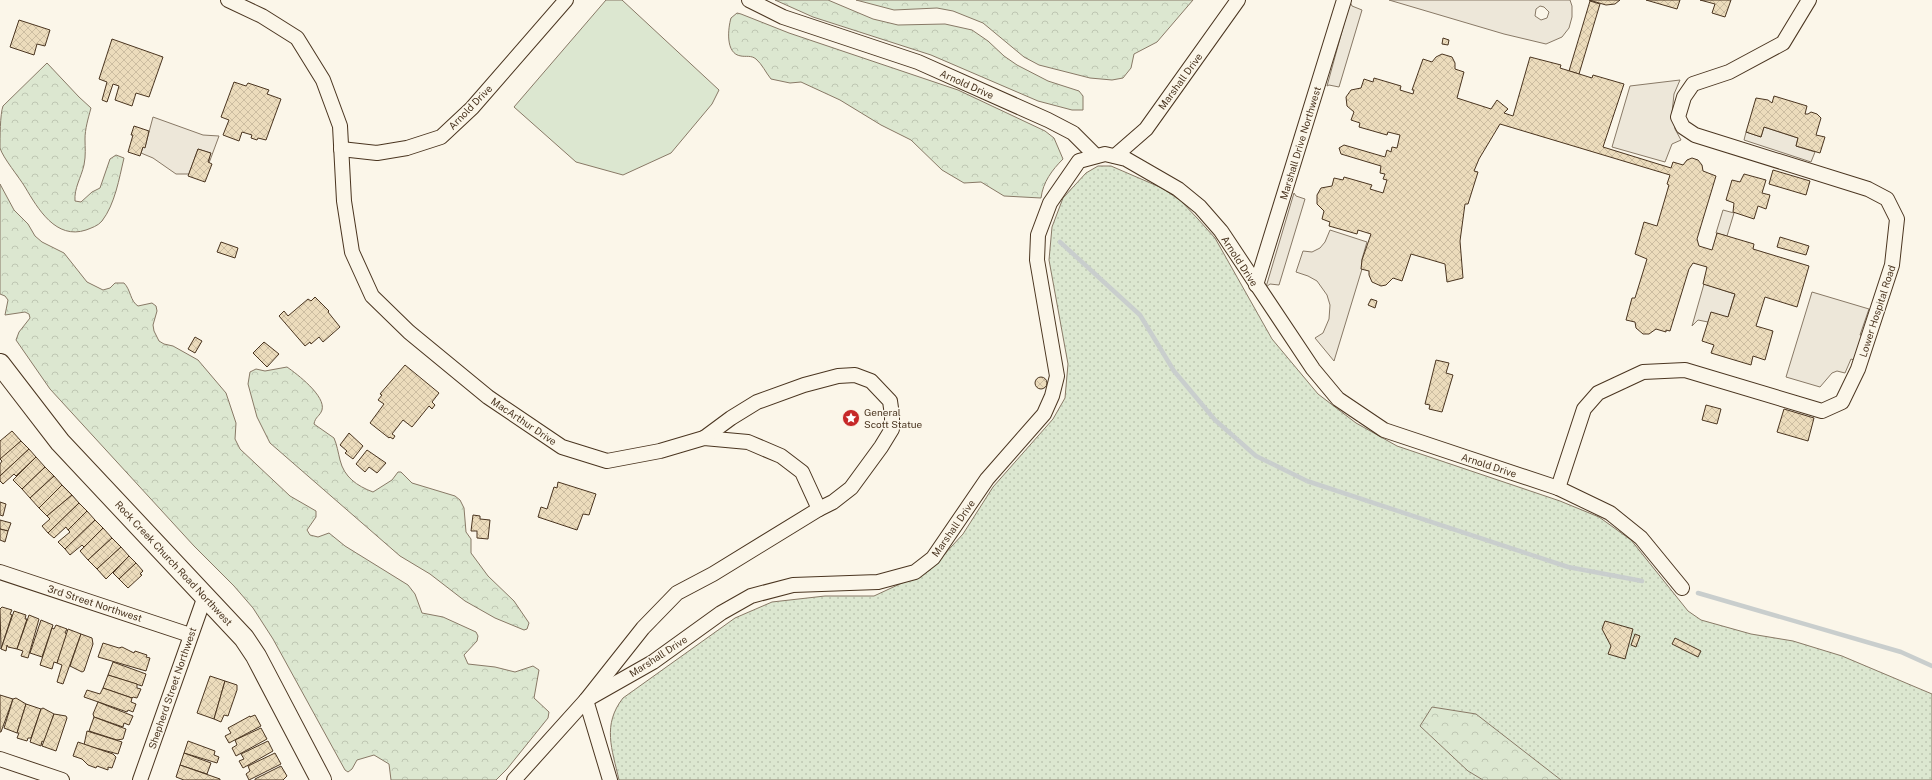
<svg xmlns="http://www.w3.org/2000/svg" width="1932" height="780" font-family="'Public Sans',sans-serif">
<defs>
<pattern id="grass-dots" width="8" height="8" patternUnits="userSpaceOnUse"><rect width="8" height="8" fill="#dce7d0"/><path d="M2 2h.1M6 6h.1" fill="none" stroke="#bec7b2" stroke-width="1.8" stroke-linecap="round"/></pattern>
<pattern id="forest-crowns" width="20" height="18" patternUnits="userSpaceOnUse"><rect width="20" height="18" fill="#dce7d0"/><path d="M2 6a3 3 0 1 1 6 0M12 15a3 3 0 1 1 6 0" fill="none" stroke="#bec7b2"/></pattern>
<pattern id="building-cross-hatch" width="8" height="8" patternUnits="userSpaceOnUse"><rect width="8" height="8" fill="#ecdcbc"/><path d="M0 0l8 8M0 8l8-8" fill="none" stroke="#ccbda1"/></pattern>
</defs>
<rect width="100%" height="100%" fill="#fbf6e9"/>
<path fill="url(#grass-dots)" stroke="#887966" d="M 1098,166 L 1111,166 L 1162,188 L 1181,201 L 1198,219 L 1215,238 L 1272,339 L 1318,394 L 1356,423 L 1397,446 L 1560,501 L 1599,517 L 1631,540 L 1688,611 L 1701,620 L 1751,634 L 1793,641 L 1842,656 L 1932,694 L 1932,780 L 619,780 C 612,749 602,725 623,698 L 735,618 L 772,602 L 825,596 L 874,596 L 930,570 L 963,534 L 993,487 L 1053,419 L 1065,398 L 1068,364 L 1049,260 L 1052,227 L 1063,198 L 1086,173 Z"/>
<g fill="url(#forest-crowns)" stroke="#887966">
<path d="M 775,0 L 828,0 L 873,19 L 898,25 L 945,24 L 972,30 L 988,41 L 1004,56 L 1017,65 L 1048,81 L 1079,91 L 1083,96 L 1083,110 L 1072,110 L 1038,101 L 931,55 L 813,17 Z"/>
<path d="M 856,0 L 1193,0 L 1157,42 L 1134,54 L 1131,68 L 1123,78 L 1112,80 L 1090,78 L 1039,65 L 1024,57 L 983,23 L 953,11 L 937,8 L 894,10 Z"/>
<path d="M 737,13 L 741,14 L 789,33 L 958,90 L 1045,131 L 1054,138 L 1063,159 C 1052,170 1043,182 1041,198 L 1004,196 L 981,182 L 964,183 L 942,170 L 911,140 L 881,125 L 840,100 L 801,82 L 790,83 L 771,79 C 766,73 762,64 756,59 C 751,55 746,57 741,56 C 725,54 728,28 731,18 Z"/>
<path d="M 47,63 L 79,97 L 91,108 C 88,119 85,129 85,139 C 85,148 86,155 84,165 C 81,178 74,188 75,201 L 81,202 L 92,192 L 100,188 L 110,159 L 116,155 L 124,158 C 119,179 115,204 102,221 C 98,226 91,228 86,230 C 56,240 38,209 25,187 C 19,177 3,158 0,148 C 0,139 0,114 3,106 Z"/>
<path d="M 0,184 L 14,210 L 28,224 L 35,236 L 42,242 L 64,253 L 87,282 L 103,290 L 110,288 L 115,283 L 124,283 C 131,290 130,301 138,306 L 152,303 L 156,306 L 157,311 L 153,325 L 154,331 L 159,341 L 164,344 L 173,346 L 198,360 L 226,393 L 236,423 L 235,439 L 240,449 L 290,496 L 316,511 L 316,517 L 307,530 L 310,535 L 318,537 L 329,533 L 345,546 L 408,585 L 415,594 L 422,613 L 443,617 L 476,632 L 478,636 L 477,641 L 464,655 L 468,664 L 495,667 L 515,672 L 533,666 L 539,670 L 534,698 L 549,712 L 548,718 L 507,769 L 496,780 L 391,780 L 389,764 L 374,755 L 357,760 L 352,769 L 348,772 L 345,770 L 273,639 L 253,608 L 234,586 L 194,546 L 50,389 L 16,340 L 19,332 L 30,318 L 29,314 L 25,312 L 5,315 L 8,300 L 5,296 L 0,294 Z"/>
<path d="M 287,367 C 297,374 326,396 322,410 C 320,416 315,417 314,424 L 334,438 C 337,445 338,452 340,460 C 344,477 357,486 373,492 L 392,480 L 398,472 L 401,472 L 412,483 L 455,496 L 460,500 L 464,508 L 466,532 L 471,539 L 471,553 L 488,576 L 514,601 L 529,623 L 527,629 L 524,630 L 495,618 L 465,601 L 430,574 L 400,556 L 270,443 L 257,417 L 248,384 L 250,372 L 256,369 L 265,371 Z"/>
<path d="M 1432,707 L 1476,714 L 1561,780 L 1483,780 L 1468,771 L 1420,726 Z"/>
</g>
<path fill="#dce7d0" stroke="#887966" d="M 606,0 L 622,0 L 719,90 L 712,104 L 671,153 L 623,175 L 576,162 L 514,107 Z"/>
<g fill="#ede7d9" stroke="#887966" fill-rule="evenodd">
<path d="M 1389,0 L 1570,0 L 1572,6 L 1572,17 L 1569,28 L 1562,37 L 1546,44 L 1504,34 ZM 1540,6 L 1544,7 L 1549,12 L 1547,18 L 1541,20 L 1535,16 L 1536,9 Z"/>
<path d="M 1350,2 L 1352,6 L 1362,10 L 1339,87 L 1329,85 L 1327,86 Z"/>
<path d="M 1680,80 L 1674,94 L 1672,113 L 1675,129 L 1681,140 L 1672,144 L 1665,162 L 1612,147 L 1630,86 Z"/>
<path d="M 153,117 L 203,135 L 219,136 L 209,163 L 210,153 L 198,149 L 189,174 L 176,174 L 153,158 L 141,153 L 143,147 L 145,147 Z"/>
<path d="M 1764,127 L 1798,138 L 1796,146 L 1815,152 L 1811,162 L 1744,140 L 1746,132 L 1761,137 Z"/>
<path d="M 1294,193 L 1296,196 L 1305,199 L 1279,285 L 1270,284 L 1266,287 Z"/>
<path d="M 1723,210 L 1734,213 L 1727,236 L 1716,233 Z"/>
<path d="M 1330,230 L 1367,242 L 1362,259 L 1362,269 L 1334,361 L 1315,338 L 1323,333 L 1329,319 L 1330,305 L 1327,295 L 1317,281 L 1308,276 L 1296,272 L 1303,251 L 1312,252 L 1320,248 L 1325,242 Z"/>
<path d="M 1704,284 L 1735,294 L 1728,317 L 1708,322 L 1698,320 L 1692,326 Z"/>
<path d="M 1812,292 L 1869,309 L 1860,335 L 1863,336 L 1854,360 L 1851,359 L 1845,373 L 1837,371 L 1832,373 L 1820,387 L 1786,377 Z"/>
</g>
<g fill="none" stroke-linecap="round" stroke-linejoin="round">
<g stroke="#c9cecd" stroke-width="4.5">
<path d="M 1060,242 L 1140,315 L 1174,371 L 1215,420 L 1256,456 L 1307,481 L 1568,567 L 1642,581"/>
<path d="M 1698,593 L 1901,652 L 1932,666"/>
</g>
</g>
<g fill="url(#building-cross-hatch)" stroke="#4a3520">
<path d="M 1589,0 L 1620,0 L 1615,4 L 1606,5 Z"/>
<path d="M 1646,0 L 1680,0 L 1677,9 Z"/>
<path d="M 1700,0 L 1731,0 L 1725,17 L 1712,13 L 1715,4 Z"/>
<path d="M 1590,1 L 1600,4 L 1579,74 L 1569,71 Z"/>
<path d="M 19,20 L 50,30 L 45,46 L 37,44 L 34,55 L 10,47 Z"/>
<path d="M 1443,38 L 1449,40 L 1448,45 L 1442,44 Z"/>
<path d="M 112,39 L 163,57 L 149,97 L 136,93 L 132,106 L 115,100 L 119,86 L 113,84 L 107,102 L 102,100 L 107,82 L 99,79 Z"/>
<path d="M 1442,54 L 1452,57 L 1455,63 L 1455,69 L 1464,72 L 1457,98 L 1491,109 L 1497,100 L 1508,109 L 1504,113 L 1513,116 L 1530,57 L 1561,65 L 1560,68 L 1592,78 L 1593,75 L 1624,84 L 1603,147 L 1671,168 L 1673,162 L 1683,165 L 1687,160 L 1692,158 L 1698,160 L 1702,165 L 1703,171 L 1716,176 L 1697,239 L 1699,246 L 1712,250 L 1717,233 L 1754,244 L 1753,249 L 1809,266 L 1797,307 L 1765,297 L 1756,326 L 1773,331 L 1765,360 L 1753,356 L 1751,365 L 1711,353 L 1714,345 L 1702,341 L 1711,312 L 1728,317 L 1735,294 L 1703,284 L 1707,267 L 1693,263 L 1689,269 L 1670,331 L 1666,330 L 1666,332 L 1656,329 L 1649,334 L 1643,334 L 1636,328 L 1635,322 L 1626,320 L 1632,298 L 1635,298 L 1647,259 L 1635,254 L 1644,222 L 1657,226 L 1669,185 L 1667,184 L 1670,175 L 1500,124 L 1479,159 L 1474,171 L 1478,172 L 1468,204 L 1465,204 L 1460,241 L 1463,278 L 1447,282 L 1445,264 L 1411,254 L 1402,281 L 1393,278 L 1386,285 L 1381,286 L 1372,282 L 1369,275 L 1369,271 L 1361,269 L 1362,260 L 1371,234 L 1358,230 L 1357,234 L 1329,226 L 1330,222 L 1322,219 L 1324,211 L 1317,204 L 1317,195 L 1321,188 L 1332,186 L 1334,178 L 1343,180 L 1344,177 L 1372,185 L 1370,189 L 1383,193 L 1387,180 L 1383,179 L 1385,174 L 1380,173 L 1381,166 L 1341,154 L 1339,148 L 1344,145 L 1385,157 L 1387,150 L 1391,152 L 1392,147 L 1397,148 L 1400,135 L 1388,132 L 1387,135 L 1359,127 L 1360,123 L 1351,120 L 1354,112 L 1347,106 L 1346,97 L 1351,90 L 1361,88 L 1364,79 L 1373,82 L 1374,78 L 1401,86 L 1400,90 L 1413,94 L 1414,90 L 1412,90 L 1423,59 L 1432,62 L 1436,57 Z"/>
<path d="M 234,82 L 246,86 L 248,83 L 269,90 L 267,94 L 281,99 L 266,140 L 258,138 L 257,140 L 251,138 L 252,135 L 242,132 L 239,141 L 223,135 L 229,120 L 221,117 Z"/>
<path d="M 1774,96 L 1807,106 L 1805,114 L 1808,114 L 1811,112 L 1817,114 L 1821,118 L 1816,135 L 1825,137 L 1820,153 L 1796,146 L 1798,138 L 1764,127 L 1761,137 L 1746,132 L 1756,98 L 1768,100 L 1772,103 Z"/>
<path d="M 134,126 L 149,131 L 145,148 L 143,147 L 140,156 L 128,152 L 133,135 L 131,135 Z"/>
<path d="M 198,149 L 211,153 L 208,162 L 212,164 L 205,182 L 188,176 Z"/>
<path d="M 1773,170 L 1810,181 L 1806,195 L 1769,184 Z"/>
<path d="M 1744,174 L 1766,180 L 1762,193 L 1770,195 L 1766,209 L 1758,206 L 1754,219 L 1733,212 L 1734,203 L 1726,200 L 1732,180 L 1740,182 Z"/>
<path d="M 1780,237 L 1809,246 L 1806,255 L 1777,247 Z"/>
<path d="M 221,242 L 238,248 L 235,258 L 217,252 Z"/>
<path d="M 315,297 L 329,311 L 328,312 L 340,327 L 323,342 L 319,337 L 311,344 L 310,342 L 305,346 L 279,316 L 284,311 L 288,316 L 308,299 L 311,301 Z"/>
<path d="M 1371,299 L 1377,301 L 1375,308 L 1368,305 Z"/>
<path d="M 195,337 L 202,341 L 195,353 L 188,349 Z"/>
<path d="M 264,342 L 279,354 L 267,367 L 253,353 Z"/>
<path d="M 1436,360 L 1449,363 L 1446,373 L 1453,375 L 1442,412 L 1429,409 L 1430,405 L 1425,404 Z"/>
<path d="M 405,365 L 439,393 L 432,402 L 435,405 L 432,409 L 429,406 L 412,427 L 403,420 L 392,434 L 395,436 L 393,439 L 390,437 L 389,438 L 370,423 L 384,404 L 378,400 L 382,395 L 380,394 Z"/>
<circle cx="1041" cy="383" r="6"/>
<path d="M 1706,405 L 1721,409 L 1717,424 L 1702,420 Z"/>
<path d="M 1784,409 L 1814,418 L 1808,441 L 1777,432 Z"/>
<path d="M 12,431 L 21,441 L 0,460 L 0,441 Z"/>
<path d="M 349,433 L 363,446 L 353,459 L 345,453 L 347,451 L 340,445 Z"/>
<path d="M 21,441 L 29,449 L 0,476 L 0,464 L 2,461 L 0,459 Z"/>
<path d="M 29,449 L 36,457 L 16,476 L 14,474 L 3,484 L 0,481 L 0,476 Z"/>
<path d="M 367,450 L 386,463 L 377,473 L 369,467 L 365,472 L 356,464 Z"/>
<path d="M 36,457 L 45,467 L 22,489 L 13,480 Z"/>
<path d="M 45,467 L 54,476 L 30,498 L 22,489 Z"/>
<path d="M 54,476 L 62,485 L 39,508 L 30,498 Z"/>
<path d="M 558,482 L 596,494 L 589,515 L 583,514 L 577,530 L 538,517 L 541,507 L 547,509 L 554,487 L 557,488 Z"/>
<path d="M 62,485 L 72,495 L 47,516 L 39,508 Z"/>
<path d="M 72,495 L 79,503 L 48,533 L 42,526 L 50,519 L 47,516 Z"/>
<path d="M 0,502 L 6,504 L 3,516 L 0,515 Z"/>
<path d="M 79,503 L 87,511 L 68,530 L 66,527 L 54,538 L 48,533 Z"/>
<path d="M 87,511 L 95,520 L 65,549 L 58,542 L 70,532 L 68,530 Z"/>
<path d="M 473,515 L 480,516 L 480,519 L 490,520 L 488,539 L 477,538 L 477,531 L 471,531 Z"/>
<path d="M 0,520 L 11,523 L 8,531 L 0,529 Z"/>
<path d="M 95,520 L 103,528 L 84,547 L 82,545 L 70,555 L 65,549 Z"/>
<path d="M 103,528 L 112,538 L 88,560 L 80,551 Z"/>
<path d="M 0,529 L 8,531 L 5,542 L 0,540 Z"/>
<path d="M 112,538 L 121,547 L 97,569 L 88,560 Z"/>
<path d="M 121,547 L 129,556 L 106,579 L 97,569 Z"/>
<path d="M 129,556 L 136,563 L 119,579 L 113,573 Z"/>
<path d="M 136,563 L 143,571 L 140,574 L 142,575 L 128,588 L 119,579 Z"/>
<path d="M 2,607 L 12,610 L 10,614 L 12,615 L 1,649 L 0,609 Z"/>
<path d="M 14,611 L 26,615 L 25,619 L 27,619 L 17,649 L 8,647 L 7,645 L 6,651 L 1,649 Z"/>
<path d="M 29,615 L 39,619 L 28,658 L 21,656 L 23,651 L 17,649 Z"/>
<path d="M 41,620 L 53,625 L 42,657 L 30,653 Z"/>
<path d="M 1605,621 L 1633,629 L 1625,659 L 1608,654 L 1611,646 L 1602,629 Z"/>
<path d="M 56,625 L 67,629 L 65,633 L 67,634 L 57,663 L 54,662 L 52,669 L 40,665 L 52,628 L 54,629 Z"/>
<path d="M 68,629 L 81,634 L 63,684 L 57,682 L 62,665 L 57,663 Z"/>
<path d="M 81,634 L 92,638 L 93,644 L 84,671 L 82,672 L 70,666 Z"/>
<path d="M 1635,634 L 1640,636 L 1636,647 L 1631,645 Z"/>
<path d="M 1675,638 L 1701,651 L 1698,657 L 1672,644 Z"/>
<path d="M 103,643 L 119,648 L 122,647 L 134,653 L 135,651 L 147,655 L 146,657 L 150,658 L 146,671 L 98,657 Z"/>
<path d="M 113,662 L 146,674 L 142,686 L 108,675 Z"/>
<path d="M 108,675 L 137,684 L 137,688 L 141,689 L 137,698 L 133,697 L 132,698 L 103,688 Z"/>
<path d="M 210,676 L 225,681 L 214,719 L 197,713 Z"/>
<path d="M 225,681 L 237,685 L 237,690 L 228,716 L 224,715 L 221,722 L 214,719 Z"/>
<path d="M 103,688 L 132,698 L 131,702 L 136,704 L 133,712 L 128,710 L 127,712 L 84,697 L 87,690 L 100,694 Z"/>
<path d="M 0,695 L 13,699 L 1,732 L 0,732 Z"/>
<path d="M 16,698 L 26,704 L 17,733 L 4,728 L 13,699 Z"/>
<path d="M 98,702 L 133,716 L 129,725 L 124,723 L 123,727 L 94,717 L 93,714 Z"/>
<path d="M 26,704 L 41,709 L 31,738 L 28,738 L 27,741 L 17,738 L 19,733 L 17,733 Z"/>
<path d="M 43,708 L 54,714 L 44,742 L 42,741 L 41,746 L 30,742 L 41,709 Z"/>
<path d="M 54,714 L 66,716 L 67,718 L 56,751 L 42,746 Z"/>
<path d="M 255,715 L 261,726 L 229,743 L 225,736 L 231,733 L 228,728 L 250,716 L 250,717 Z"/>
<path d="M 94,717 L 126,729 L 123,739 L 117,740 L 89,731 Z"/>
<path d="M 261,728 L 267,739 L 236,756 L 232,748 L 237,745 L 235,740 Z"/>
<path d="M 87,731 L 122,742 L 118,754 L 84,745 Z"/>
<path d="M 188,741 L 215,751 L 214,755 L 219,757 L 217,763 L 184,753 Z"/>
<path d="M 268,741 L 273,751 L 243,768 L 239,761 L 244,759 L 241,754 Z"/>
<path d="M 78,742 L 113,754 L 116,757 L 112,768 L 108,767 L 108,770 L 97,766 L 96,768 L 88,765 L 82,759 L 73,756 Z"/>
<path d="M 184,753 L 211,763 L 207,774 L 180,765 Z"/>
<path d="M 275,753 L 281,764 L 249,780 L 246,774 L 250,771 L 248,766 Z"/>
<path d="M 180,765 L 220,779 L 220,780 L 184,780 L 176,777 Z"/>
<path d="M 281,766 L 287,776 L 283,780 L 255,780 L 255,779 Z"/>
</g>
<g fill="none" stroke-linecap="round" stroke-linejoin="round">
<g stroke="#4a3520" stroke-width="16">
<g id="street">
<path d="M 228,0 L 262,16 L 297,38 L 323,80 L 340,126 L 344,201 L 352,252 L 372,296 L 409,332 L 488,397 L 562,447 L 607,461 L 660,451 L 704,438 L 748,442 L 781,456 L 802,472 L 819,509 L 713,574 L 677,593 L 643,628 L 586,700 L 610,780"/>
<path d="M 749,0 L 783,17 L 918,62 L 1048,120 L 1073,133 L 1096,156"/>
<path d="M 341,149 L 377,153 L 407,148 L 441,137 L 472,108 L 566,0"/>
<path d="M 1115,156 L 1146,129 L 1238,0"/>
<path d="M 1256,285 L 1344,0"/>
<path d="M 704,438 L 731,418 L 757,402 L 804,385 L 838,376 L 855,375 L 871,381 L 890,401 L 892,415 L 892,429 L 881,447 L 851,488 L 833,502 L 819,509"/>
<path d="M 1558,488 L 1584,409 L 1598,393 L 1643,372 L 1685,370 L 1822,411 L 1842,402 L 1858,369 L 1892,265 L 1897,219 L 1887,199 L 1868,189 L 1695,135 L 1683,127 L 1678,117 L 1684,97 L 1693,84 L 1729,72 L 1783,43 L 1809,0"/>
<path d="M 0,572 L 190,635"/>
<path d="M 0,759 L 62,780"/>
<path d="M 140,780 L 205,596"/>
<path d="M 514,780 L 586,700 L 653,662 L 721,613 L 751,596 L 793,585 L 878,582 L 915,572 L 933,558 L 987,479 L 1044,414 L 1052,396 L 1057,376 L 1037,260 L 1038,235 L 1050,203 L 1079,161 L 1105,154 L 1126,159 L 1178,189 L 1200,207 L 1221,231 L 1313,369 L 1338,399 L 1384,430 L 1558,488 L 1610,513 L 1641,538 L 1682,588"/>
</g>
</g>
<g stroke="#4a3520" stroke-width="22">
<path id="secondary" d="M 0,364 L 60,442 L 244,638 L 256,656 L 321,780"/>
</g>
<use href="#street" stroke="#fbf6e9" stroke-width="14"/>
<use href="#secondary" stroke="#fbf6e9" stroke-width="20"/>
</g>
<defs>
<g id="sight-disc" transform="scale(0.9)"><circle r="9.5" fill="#c62828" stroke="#fbf6e9"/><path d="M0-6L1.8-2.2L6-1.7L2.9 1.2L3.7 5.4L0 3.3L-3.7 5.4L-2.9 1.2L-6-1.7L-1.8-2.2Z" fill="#fff"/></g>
</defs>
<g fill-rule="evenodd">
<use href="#sight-disc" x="851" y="418"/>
</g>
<g text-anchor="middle" stroke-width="3" stroke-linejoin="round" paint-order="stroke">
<g font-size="10" fill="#4a3520" stroke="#fbf6e9">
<text transform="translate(1180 81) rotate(-54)" y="4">Marshall Drive</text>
<text transform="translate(967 84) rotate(24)" y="4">Arnold Drive</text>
<text transform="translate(470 107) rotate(-46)" y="4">Arnold Drive</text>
<text transform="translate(1300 143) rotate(-73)" y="4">Marshall Drive Northwest</text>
<text transform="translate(1240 261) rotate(57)" y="4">Arnold Drive</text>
<text transform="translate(1877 311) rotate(-72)" y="4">Lower Hospital Road</text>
<text transform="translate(524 421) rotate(34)" y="4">MacArthur Drive</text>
<text transform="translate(1489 465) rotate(18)" y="4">Arnold Drive</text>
<text transform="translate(953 528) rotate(-55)" y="4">Marshall Drive</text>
<text transform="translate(174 563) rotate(47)" y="4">Rock Creek Church Road Northwest</text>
<text transform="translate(95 603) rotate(18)" y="4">3rd Street Northwest</text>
<text transform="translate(658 656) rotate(-33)" y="4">Marshall Drive</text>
<text transform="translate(172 688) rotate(-71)" y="4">Shepherd Street Northwest</text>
</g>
<g font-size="10" fill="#4a3520" stroke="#fbf6e9" text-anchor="start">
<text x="864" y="416">General<tspan x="864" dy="12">Scott Statue</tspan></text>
</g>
</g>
</svg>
